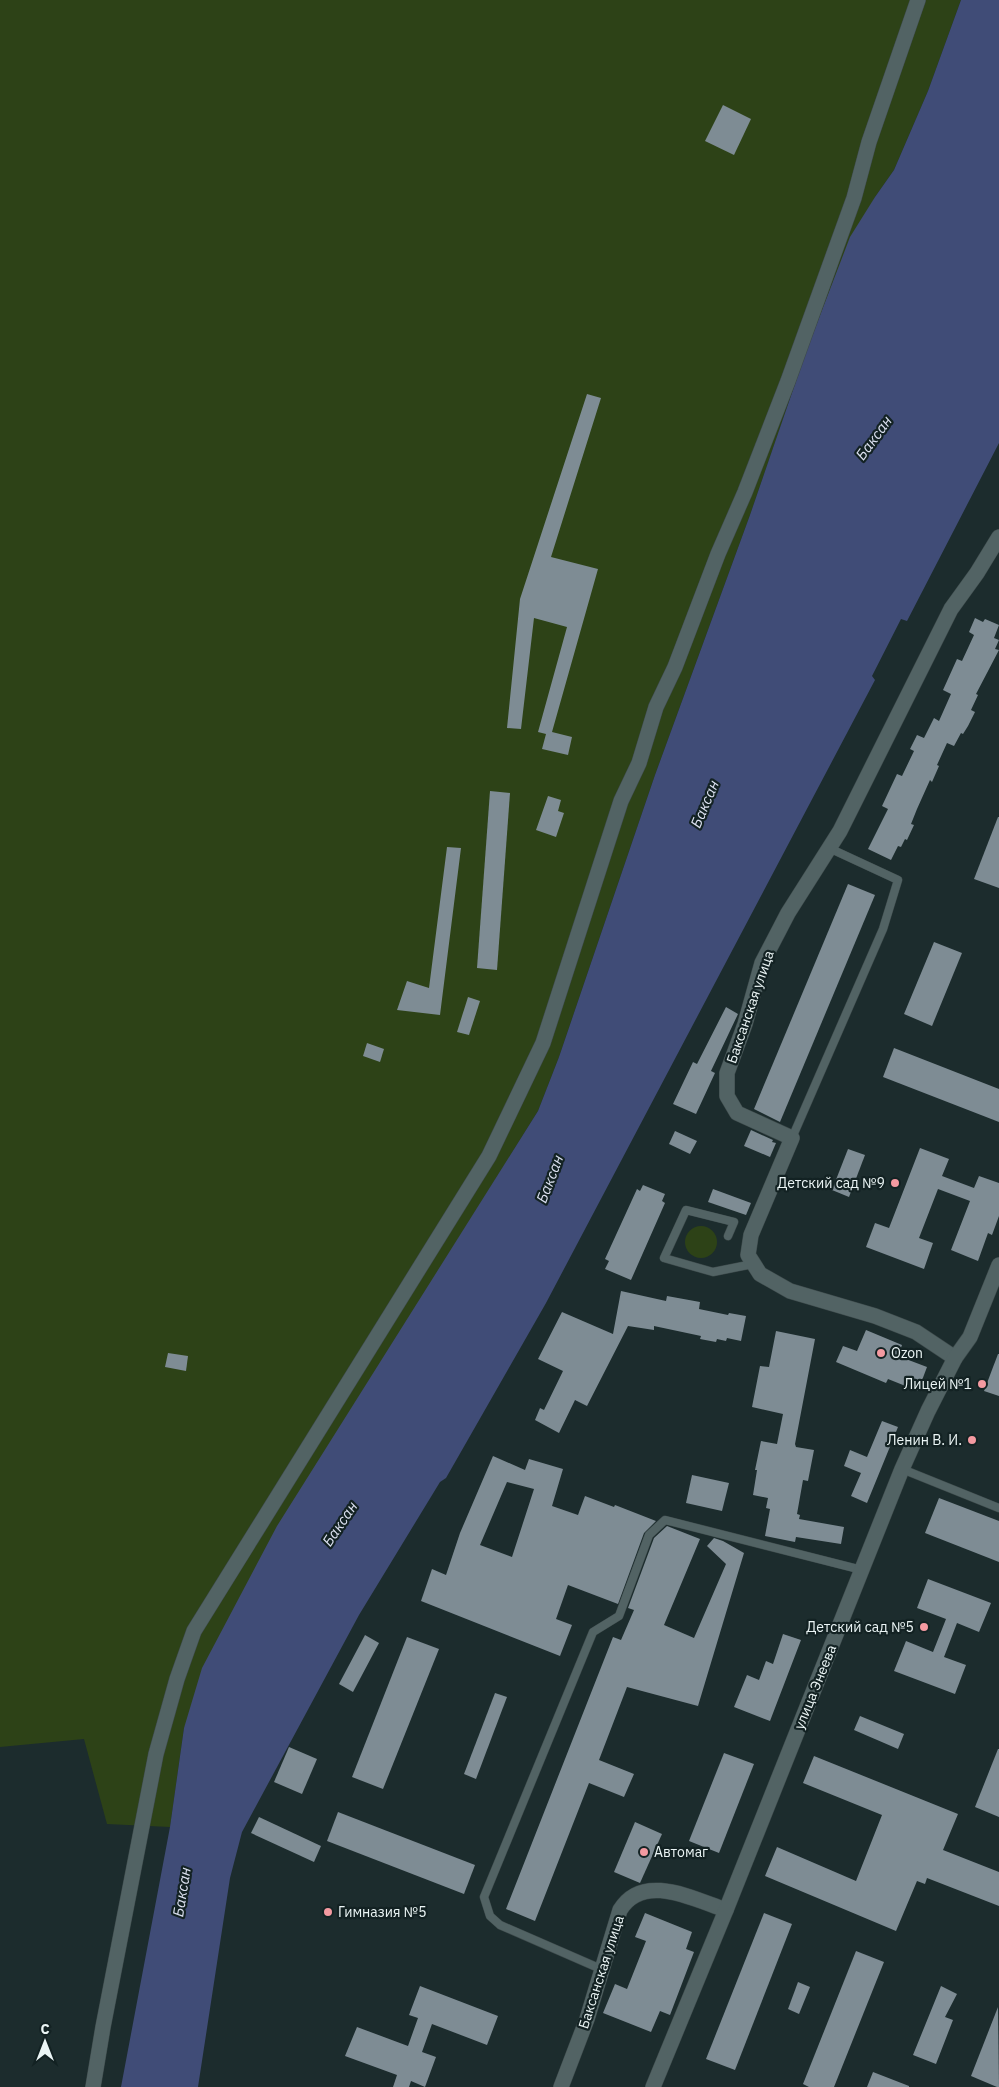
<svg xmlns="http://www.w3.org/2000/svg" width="999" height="2087" font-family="'IBM Plex Sans',sans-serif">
<rect width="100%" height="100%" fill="#1c2c2d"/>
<g fill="#2d4217">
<path d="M 0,0 L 961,0 L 928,91 L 894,170 L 875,197 L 829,296 L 806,352 L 750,515 L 655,775 L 559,1057 L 538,1111 L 437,1273 L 184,1728 L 170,1827 L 107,1824 L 84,1739 L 0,1747 Z"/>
<circle cx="701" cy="1242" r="16"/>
</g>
<path fill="#404c77" d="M 961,0 L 999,0 L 999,443 L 907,621 L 901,619 L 872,676 L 875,680 L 546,1303 L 446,1478 L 440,1482 L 359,1615 L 242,1832 L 230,1878 L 198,2087 L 121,2087 L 170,1827 L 184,1728 L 202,1668 L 277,1526 L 538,1111 L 559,1057 L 655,775 L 750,515 L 806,352 L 850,237 L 875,197 L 894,170 L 928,91 Z"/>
<g fill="#7e8c94" fill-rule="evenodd">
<path d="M 723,105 L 751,119 L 734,155 L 705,141 Z"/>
<path d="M 587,394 L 601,398 L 551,557 L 598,569 L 552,732 L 572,737 L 568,755 L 542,749 L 546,734 L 538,732 L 567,627 L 534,618 L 521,729 L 507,728 L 520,599 Z"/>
<path d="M 975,618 L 983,622 L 985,619 L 999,625 L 994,638 L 999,640 L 995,649 L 999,650 L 976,694 L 978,695 L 971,710 L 975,712 L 968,726 L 963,734 L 961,733 L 954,746 L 947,743 L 937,765 L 939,766 L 932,782 L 930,780 L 917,809 L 911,824 L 914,825 L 907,840 L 905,839 L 901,847 L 898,846 L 891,860 L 868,849 L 888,809 L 882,806 L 897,774 L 902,776 L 914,751 L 910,749 L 917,735 L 924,738 L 934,718 L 939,721 L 951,694 L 943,690 L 957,659 L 962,661 L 974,635 L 969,632 Z"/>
<path d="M 490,791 L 510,793 L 497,970 L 477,968 Z"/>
<path d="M 548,796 L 561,800 L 558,811 L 564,813 L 556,837 L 536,830 Z"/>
<path d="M 998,817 L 999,817 L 999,888 L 974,879 Z"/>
<path d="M 447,847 L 461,848 L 440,1015 L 397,1010 L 407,981 L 429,988 Z"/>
<path d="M 848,884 L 875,895 L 780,1122 L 754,1109 Z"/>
<path d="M 934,942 L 962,953 L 932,1026 L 904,1014 Z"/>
<path d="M 468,997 L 480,1001 L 469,1035 L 457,1032 Z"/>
<path d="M 726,1007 L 738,1014 L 711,1071 L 715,1073 L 696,1114 L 673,1104 L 693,1062 L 697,1064 Z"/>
<path d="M 367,1043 L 384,1049 L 380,1062 L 363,1056 Z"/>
<path d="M 894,1048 L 999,1089 L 999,1122 L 883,1077 Z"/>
<path d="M 751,1130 L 773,1140 L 772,1142 L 776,1143 L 770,1157 L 744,1146 Z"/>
<path d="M 675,1131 L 697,1141 L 690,1154 L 669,1144 Z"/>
<path d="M 920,1148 L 949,1159 L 942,1176 L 974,1188 L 979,1176 L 999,1183 L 999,1216 L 992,1235 L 988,1233 L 978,1261 L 951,1250 L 970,1201 L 938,1189 L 919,1238 L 933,1243 L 924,1269 L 866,1247 L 875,1223 L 889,1228 Z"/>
<path d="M 848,1149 L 865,1155 L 849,1197 L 832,1190 Z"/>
<path d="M 643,1185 L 665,1194 L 662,1201 L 665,1203 L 631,1280 L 605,1269 L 609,1261 L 605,1259 L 637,1189 L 640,1191 Z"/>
<path d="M 713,1189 L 751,1203 L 746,1215 L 708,1202 Z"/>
<path d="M 621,1291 L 666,1301 L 667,1296 L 700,1302 L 699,1309 L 728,1315 L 729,1313 L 746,1316 L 741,1341 L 727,1338 L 726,1341 L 717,1339 L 716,1342 L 700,1339 L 701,1336 L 654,1326 L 654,1330 L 628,1326 L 587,1406 L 575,1400 L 559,1433 L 535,1420 L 540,1408 L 544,1410 L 563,1371 L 538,1359 L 562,1312 L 613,1334 Z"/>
<path d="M 866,1330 L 902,1345 L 898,1356 L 927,1367 L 918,1391 L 888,1379 L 886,1383 L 836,1362 L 843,1346 L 857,1351 Z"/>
<path d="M 776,1331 L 815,1339 L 795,1444 L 796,1447 L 814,1450 L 808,1481 L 803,1480 L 797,1514 L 800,1515 L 799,1519 L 844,1527 L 841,1544 L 796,1537 L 795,1542 L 765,1536 L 770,1509 L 766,1508 L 768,1498 L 753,1495 L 757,1470 L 755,1470 L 761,1441 L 777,1444 L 783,1414 L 752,1407 L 760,1366 L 769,1367 Z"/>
<path d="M 168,1353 L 188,1356 L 186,1371 L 165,1367 Z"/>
<path d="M 998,1354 L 999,1354 L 999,1396 L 984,1391 Z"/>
<path d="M 882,1421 L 898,1427 L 867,1503 L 851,1496 L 861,1473 L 844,1466 L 850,1450 L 867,1457 Z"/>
<path d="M 493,1456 L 525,1470 L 529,1459 L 563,1469 L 552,1506 L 578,1515 L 585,1496 L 614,1507 L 615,1505 L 656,1521 L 644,1533 L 618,1604 L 568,1585 L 556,1619 L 572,1625 L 560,1656 L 421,1601 L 432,1569 L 446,1575 L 460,1533 ZM 507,1482 L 534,1489 L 512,1557 L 480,1545 Z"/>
<path d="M 692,1475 L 729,1483 L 722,1511 L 686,1503 Z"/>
<path d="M 939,1498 L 999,1521 L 999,1562 L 925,1533 Z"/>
<path d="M 667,1526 L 700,1539 L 664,1625 L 694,1638 L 726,1564 L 707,1546 L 714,1538 L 723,1541 L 744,1553 L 698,1706 L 627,1687 L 599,1760 L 634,1774 L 624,1797 L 589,1783 L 535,1921 L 506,1909 L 613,1637 L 621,1640 L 634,1610 L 628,1608 L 654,1538 Z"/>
<path d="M 928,1579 L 991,1603 L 979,1632 L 957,1623 L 944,1657 L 966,1665 L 955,1694 L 894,1671 L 906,1641 L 933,1652 L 946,1619 L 917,1608 Z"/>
<path d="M 783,1634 L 801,1640 L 770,1721 L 734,1707 L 747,1675 L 759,1680 L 766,1661 L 773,1664 Z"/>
<path d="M 365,1635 L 379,1643 L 353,1692 L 339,1684 Z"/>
<path d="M 407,1637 L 439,1649 L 383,1789 L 352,1777 Z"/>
<path d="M 495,1693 L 507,1697 L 476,1779 L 464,1774 Z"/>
<path d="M 860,1716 L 904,1734 L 898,1749 L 854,1730 Z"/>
<path d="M 289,1747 L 317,1759 L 302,1794 L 274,1782 Z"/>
<path d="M 998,1749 L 999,1749 L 999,1817 L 975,1807 Z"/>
<path d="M 724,1753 L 754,1764 L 719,1853 L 689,1841 Z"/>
<path d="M 814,1756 L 958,1814 L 943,1850 L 999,1872 L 999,1906 L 927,1878 L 925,1884 L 917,1881 L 896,1931 L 765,1876 L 777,1847 L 856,1881 L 882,1815 L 803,1783 Z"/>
<path d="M 338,1812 L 475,1865 L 464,1894 L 327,1841 Z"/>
<path d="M 259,1817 L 321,1846 L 314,1862 L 251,1833 Z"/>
<path d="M 635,1822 L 662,1834 L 640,1883 L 614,1872 Z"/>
<path d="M 645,1913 L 692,1932 L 686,1949 L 694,1952 L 670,2015 L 660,2011 L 651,2032 L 603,2013 L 615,1984 L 627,1989 L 646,1941 L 635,1937 Z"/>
<path d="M 764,1913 L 792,1924 L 735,2070 L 706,2059 Z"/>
<path d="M 856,1951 L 884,1962 L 834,2087 L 809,2087 L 803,2084 Z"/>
<path d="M 798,1982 L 810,1987 L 799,2014 L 788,2009 Z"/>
<path d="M 420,1986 L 498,2016 L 487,2045 L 432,2024 L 422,2052 L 436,2057 L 425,2087 L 411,2081 L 409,2087 L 393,2087 L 397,2075 L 345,2056 L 357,2027 L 408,2046 L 418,2018 L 409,2015 Z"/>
<path d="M 941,1986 L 957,1994 L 945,2017 L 953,2020 L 936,2064 L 913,2055 Z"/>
<path d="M 998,2007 L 999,2087 L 997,2087 L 971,2076 Z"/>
<path d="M 873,2072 L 909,2086 L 909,2087 L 867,2087 Z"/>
</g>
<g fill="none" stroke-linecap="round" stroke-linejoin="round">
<g stroke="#3d4a4b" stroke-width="9">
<g id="lane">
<path d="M 792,1138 L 883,929 L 898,880 L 829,848"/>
<path d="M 728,1236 L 734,1222 L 686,1210 L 664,1258 L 713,1272 L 753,1264"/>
<path d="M 902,1469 L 999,1508"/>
<path d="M 601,1969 L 500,1925 L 490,1916 L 484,1897 L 593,1632 L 619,1616 L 649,1535 L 665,1520 L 862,1570"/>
</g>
</g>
<g stroke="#3d4a4b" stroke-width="16">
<g id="street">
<path d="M 955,1358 L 916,1332 L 875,1316 L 790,1291 L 760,1274 L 748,1255 L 751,1235 L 792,1138 L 737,1113 L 727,1096 L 727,1073 L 745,1024 L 762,963 L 788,913 L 840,831 L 951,609 L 977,573 L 999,537"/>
<path d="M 93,2087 L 103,2027 L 156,1754 L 177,1679 L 194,1631 L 489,1156 L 543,1043 L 621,801 L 639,763 L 656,707 L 675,667 L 718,554 L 745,492 L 788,381 L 854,198 L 869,142 L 918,0"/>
<path d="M 561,2087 L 587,2019 L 620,1910 C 643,1872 693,1899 726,1910"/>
<path d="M 653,2087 L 726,1910 L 902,1469 L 928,1411 L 955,1358 L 970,1337 L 999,1265"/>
</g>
</g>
<use href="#lane" stroke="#526364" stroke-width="8"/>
<use href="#street" stroke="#526364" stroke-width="15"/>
</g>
<g fill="#f49aa1" stroke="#132223" stroke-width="2">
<circle cx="895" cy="1183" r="5"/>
<circle cx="881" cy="1353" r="5"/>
<circle cx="982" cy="1384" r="5"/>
<circle cx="972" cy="1440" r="5"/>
<circle cx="924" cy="1627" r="5"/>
<circle cx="644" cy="1852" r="5"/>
<circle cx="328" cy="1912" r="5"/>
</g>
<g text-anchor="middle" stroke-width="4.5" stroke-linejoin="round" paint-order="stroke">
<g font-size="14" fill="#ebf5f5" stroke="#132223">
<text transform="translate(750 1007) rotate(-71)" y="5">Баксанская улица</text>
<text transform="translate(815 1687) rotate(-68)" y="5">улица Энеева</text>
<text transform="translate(601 1972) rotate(-72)" y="5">Баксанская улица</text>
</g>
<g font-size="14" fill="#ebf5f5" stroke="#132223" text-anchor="end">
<text x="885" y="1188">Детский сад №9</text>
<text x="891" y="1358" text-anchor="start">Ozon</text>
<text x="972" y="1389">Лицей №1</text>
<text x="962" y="1445">Ленин В. И.</text>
<text x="914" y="1632">Детский сад №5</text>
<text x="654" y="1857" text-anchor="start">Автомаг</text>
<text x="338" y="1917" text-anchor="start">Гимназия №5</text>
</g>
<g font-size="15" font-style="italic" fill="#dde2f1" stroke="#132223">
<text transform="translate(874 438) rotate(-54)" y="5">Баксан</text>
<text transform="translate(705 804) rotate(-67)" y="5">Баксан</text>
<text transform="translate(550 1179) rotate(-69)" y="5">Баксан</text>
<text transform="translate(340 1524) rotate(-56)" y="5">Баксан</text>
<text transform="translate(182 1892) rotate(-81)" y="5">Баксан</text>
</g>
</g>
<g transform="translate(45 2042)" stroke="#132223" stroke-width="4" paint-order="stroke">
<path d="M0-4L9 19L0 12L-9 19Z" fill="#ebf5f5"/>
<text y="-8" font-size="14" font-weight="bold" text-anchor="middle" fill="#ebf5f5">С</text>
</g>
</svg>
